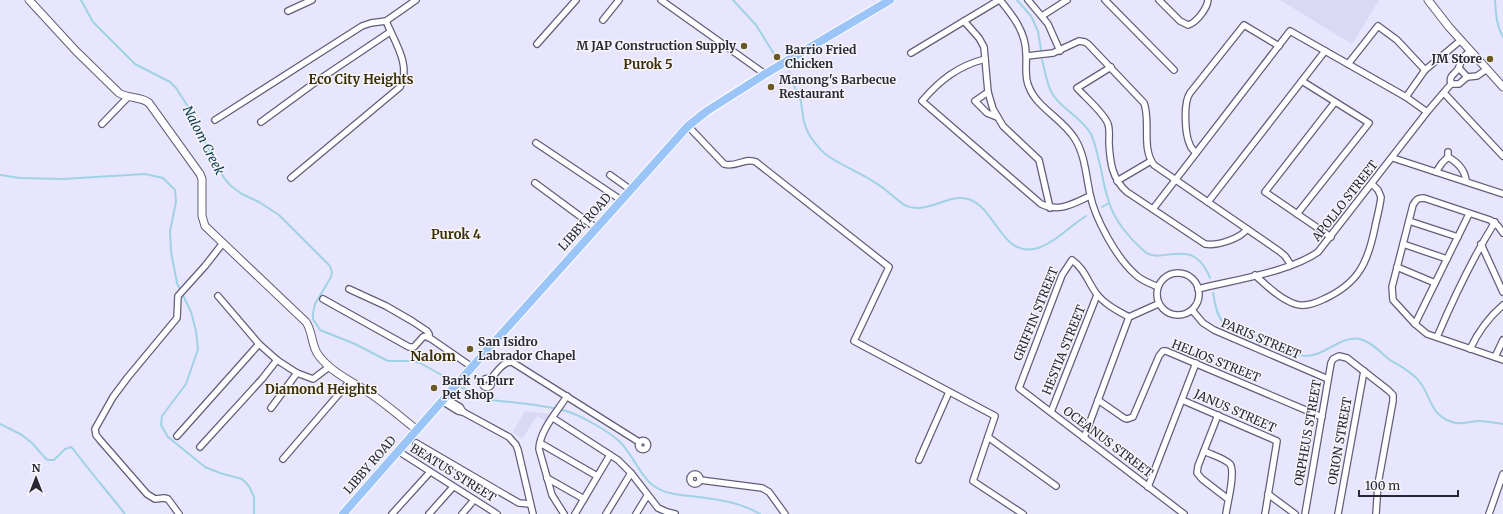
<svg xmlns="http://www.w3.org/2000/svg" width="1503" height="514" font-family="Merriweather,serif">
<rect width="100%" height="100%" fill="#e7e6fe"/>
<g fill="#d9d8f5">
<path d="M 1280,0 L 1379,0 L 1352,44 Z"/>
<path d="M 790,70 L 796,80 L 789,85 L 782,74 Z"/>
<path d="M 525,411 L 551,414 L 546,421 L 537,416 L 522,439 L 513,432 Z"/>
</g>
<g fill="none" stroke-linecap="round" stroke-linejoin="round">
<g stroke="#9fd2e5" stroke-width="2">
<path d="M 81,0 L 93,22 L 135,64 L 170,82 L 176,88 L 194,116 L 202,136 L 224,178 L 231,186 L 242,194 L 259,202 L 279,215 L 330,266 L 332,272 L 331,277 L 315,304 L 313,313 L 313,319 L 320,330 L 355,344 L 388,361 L 412,361 L 420,363 L 456,383"/>
<path d="M 733,0 L 756,25 L 774,54"/>
<path d="M 1017,0 L 1031,16 L 1038,31 L 1041,50"/>
<path d="M 1495,0 C 1496,13 1496,25 1503,37"/>
<path d="M 1042,60 C 1045,71 1047,86 1053,95 C 1063,110 1082,118 1091,134 C 1096,145 1098,158 1101,169 C 1103,180 1105,191 1109,202 C 1114,220 1130,239 1144,251 C 1161,267 1192,233 1210,278"/>
<path d="M 792,83 C 796,89 800,95 801,102 C 803,115 803,125 810,136 C 816,145 822,153 831,158 C 852,171 873,178 893,196 C 900,202 906,208 916,208 C 934,209 950,194 968,199 C 997,208 1001,259 1038,248 C 1056,242 1070,226 1086,216"/>
<path d="M 0,175 L 20,178 L 63,179 L 145,174 L 163,178 L 175,190 L 176,202 L 170,231 L 171,252 L 177,283 L 191,312 L 196,331 L 198,349 L 186,384 L 162,416 L 161,425 L 168,437 L 205,467 L 220,473 L 242,479 L 249,486 L 254,497 L 254,514"/>
<path d="M 1102,207 L 1109,203"/>
<path d="M 1213,293 C 1215,302 1216,315 1223,322 C 1233,332 1262,336 1276,343 C 1285,348 1295,356 1306,356 C 1325,356 1341,335 1360,339 C 1372,342 1381,353 1390,360 C 1400,366 1412,372 1419,381 C 1432,397 1429,414 1452,422 C 1461,426 1470,421 1479,421 C 1487,421 1495,423 1503,424"/>
<path d="M 459,386 L 474,394 L 485,399 C 512,403 540,404 566,411 C 580,415 608,431 619,441 C 633,454 641,479 657,488 C 667,494 679,495 690,496 C 714,499 738,501 760,514"/>
<path d="M 0,424 L 22,435 L 32,443 L 46,459 L 49,460 L 54,460 L 65,449 L 71,447 L 74,450 C 90,472 108,492 125,514"/>
</g>
<g stroke="#615f78" stroke-width="8">
<g id="street">
<path d="M 661,0 L 765,74"/>
<path d="M 1000,0 C 1013,16 1026,32 1026,54 C 1027,64 1024,77 1029,87 C 1037,108 1063,119 1075,139 C 1085,155 1086,176 1090,194 C 1095,219 1117,259 1136,275 C 1142,281 1150,283 1158,287"/>
<path d="M 1028,0 L 1048,24 L 1060,51"/>
<path d="M 1105,0 L 1174,70"/>
<path d="M 1159,0 L 1180,21 L 1188,25 C 1196,23 1207,9 1208,0"/>
<path d="M 288,11 L 312,0"/>
<path d="M 1042,16 L 1067,0"/>
<path d="M 603,20 L 619,0"/>
<path d="M 964,21 L 979,38 L 984,47 L 988,92 L 993,109 L 1003,126 L 1039,160 L 1050,208"/>
<path d="M 537,44 L 576,0"/>
<path d="M 911,53 L 999,0"/>
<path d="M 1027,56 L 1053,53 L 1079,41 L 1085,42 L 1088,44 L 1144,103 C 1151,122 1141,148 1154,165 L 1279,251 L 1285,256 L 1291,265"/>
<path d="M 985,59 C 958,66 940,80 922,101 L 1041,204 C 1059,213 1074,203 1090,196"/>
<path d="M 1348,64 L 1378,26 L 1397,40 L 1425,70"/>
<path d="M 1111,67 L 1077,88 C 1086,98 1104,113 1108,124 C 1110,130 1109,137 1109,143 C 1110,162 1112,179 1127,192 L 1205,244 C 1217,246 1240,239 1247,229"/>
<path d="M 1459,68 L 1467,77"/>
<path d="M 1451,84 C 1448,74 1457,74 1459,67 C 1463,57 1461,59 1470,51"/>
<path d="M 1451,84 L 1459,84 L 1467,77 L 1477,76 L 1487,69"/>
<path d="M 988,92 L 975,101 L 987,113 L 997,117"/>
<path d="M 1444,93 L 1503,156"/>
<path d="M 1406,97 L 1425,70 L 1461,40"/>
<path d="M 215,120 L 362,26 L 371,23 L 386,21 L 416,0"/>
<path d="M 261,122 L 317,81 L 390,32"/>
<path d="M 102,124 L 128,97"/>
<path d="M 688,126 L 724,164 C 736,168 745,157 756,162 L 889,267 L 854,341 L 995,416 L 973,481 L 1023,514"/>
<path d="M 536,143 L 621,200"/>
<path d="M 1196,153 C 1194,150 1191,149 1190,145 C 1185,135 1183,103 1190,93 L 1244,25 L 1279,46"/>
<path d="M 1448,157 C 1457,162 1465,170 1466,181"/>
<path d="M 1393,158 L 1503,194"/>
<path d="M 1436,172 L 1442,163 L 1448,157 L 1448,152"/>
<path d="M 610,175 L 631,190"/>
<path d="M 291,178 L 400,87 C 412,66 394,41 386,21"/>
<path d="M 1117,181 L 1151,161"/>
<path d="M 535,183 L 596,228"/>
<path d="M 1208,202 L 1325,51"/>
<path d="M 1153,209 L 1290,31 L 1406,97 L 1427,112"/>
<path d="M 1297,214 L 1369,123 L 1302,81"/>
<path d="M 1409,221 L 1458,237"/>
<path d="M 1503,233 L 1498,226 L 1490,220 L 1424,198 C 1417,198 1416,200 1413,205 L 1392,287 L 1393,300 L 1415,324 L 1427,334 L 1503,360"/>
<path d="M 1331,237 L 1265,192 L 1335,102"/>
<path d="M 1403,244 L 1447,259"/>
<path d="M 1481,244 L 1503,292"/>
<path d="M 1397,267 L 1435,283"/>
<circle cx="1178" cy="294" r="21"/>
<path d="M 1255,275 C 1266,285 1280,299 1295,304 C 1304,307 1316,303 1324,299 C 1359,283 1368,262 1375,227 C 1377,217 1380,207 1381,197 L 1378,190 L 1372,184"/>
<path d="M 349,289 L 386,306 L 412,321 L 427,331 L 429,334 L 429,338"/>
<path d="M 1198,289 C 1233,280 1290,272 1318,252 L 1427,112 L 1451,84"/>
<path d="M 218,296 L 259,344 L 277,360 L 297,373 L 313,379 L 329,367"/>
<path d="M 323,299 L 409,347 L 414,347 L 423,337 L 427,336 L 472,367"/>
<path d="M 1192,310 L 1203,323 L 1214,330 L 1328,379"/>
<path d="M 1129,317 C 1118,311 1104,304 1096,293 C 1088,282 1084,268 1072,260 L 1062,275 L 1019,388 L 1184,514"/>
<path d="M 1415,324 L 1469,214"/>
<path d="M 1437,337 C 1454,297 1472,259 1495,222"/>
<path d="M 1470,349 C 1478,332 1489,317 1503,305"/>
<path d="M 1495,357 L 1503,340"/>
<circle cx="487" cy="383" r="4.5"/>
<path d="M 490,380 C 496,373 503,361 512,362 L 639,442"/>
<path d="M 445,398 L 460,407 L 463,412"/>
<path d="M 1098,400 L 1124,418 L 1127,419 L 1133,417 L 1159,356 L 1163,351 L 1166,351 L 1322,417"/>
<path d="M 1182,400 L 1277,441 L 1265,514"/>
<path d="M 442,401 L 458,411 L 463,412 L 509,437 L 516,445 L 518,450 L 533,514"/>
<path d="M 271,408 L 297,373"/>
<path d="M 1051,412 L 1097,295"/>
<path d="M 1218,415 L 1198,466 L 1197,473 L 1202,479 L 1228,499"/>
<path d="M 553,418 L 618,460 L 631,473 L 658,508 L 667,512 L 675,514"/>
<path d="M 177,436 L 259,344"/>
<path d="M 988,437 L 1056,486"/>
<path d="M 1084,438 L 1129,317 L 1158,304"/>
<circle cx="643" cy="445" r="4.5"/>
<path d="M 416,443 L 519,503 L 530,504"/>
<path d="M 540,443 L 597,476"/>
<path d="M 200,447 L 262,379 L 277,360"/>
<path d="M 398,451 L 497,514"/>
<path d="M 1204,451 C 1212,455 1224,458 1230,464 C 1236,472 1227,504 1226,514"/>
<path d="M 283,459 L 350,381"/>
<path d="M 919,460 L 949,392"/>
<circle cx="695" cy="479" r="5"/>
<path d="M 547,478 L 584,499"/>
<path d="M 700,480 L 762,488 L 769,492 L 785,514"/>
<path d="M 1148,487 L 1196,363"/>
<path d="M 1268,494 L 1295,514"/>
<path d="M 179,514 L 168,499 L 164,498 L 155,499 L 147,494 L 100,440 L 96,435 L 95,429 L 113,397 L 128,377 L 177,318 L 178,296 L 205,266 L 223,243"/>
<path d="M 392,514 L 430,472"/>
<path d="M 429,514 L 453,487"/>
<path d="M 462,514 L 474,500"/>
<path d="M 564,514 L 552,495 L 539,449 C 540,430 557,412 567,396"/>
<path d="M 575,514 L 610,455"/>
<path d="M 606,514 L 631,473"/>
<path d="M 636,514 L 647,496"/>
<path d="M 1305,514 L 1331,363 L 1333,359 L 1339,356 L 1347,358 L 1388,390 L 1393,395 L 1393,401 L 1378,484 L 1376,514"/>
<path d="M 1338,514 L 1364,371"/>
<path d="M 1489,514 L 1503,474"/>
</g>
</g>
<g stroke="#615f78" stroke-width="9">
<g id="secondary">
<path d="M 29,0 L 76,51 L 119,93 C 129,99 141,96 149,103 L 200,174 L 202,179 L 202,216 L 205,226 L 306,322 C 313,332 311,346 319,356 C 332,373 353,382 371,394 C 387,405 402,418 417,430"/>
<path d="M 1428,0 L 1449,27 L 1503,87"/>
</g>
</g>
<g stroke="#fff" stroke-width="10">
<path id="primary" d="M 343,514 L 472,367 L 688,126 L 707,111 L 765,74 L 890,0"/>
</g>
<use href="#street" stroke="#fff" stroke-width="5.5"/>
<use href="#secondary" stroke="#fff" stroke-width="7"/>
<use href="#primary" stroke="#9bc4f7" stroke-width="8"/>
</g>
<g fill="#6a5926" stroke="#f5f5fb" stroke-width="1.5">
<circle cx="744" cy="46" r="4"/>
<circle cx="777" cy="57" r="4"/>
<circle cx="1490" cy="59" r="4"/>
<circle cx="771" cy="87" r="4"/>
<circle cx="470" cy="349" r="4"/>
<circle cx="434" cy="388" r="4"/>
</g>
<g text-anchor="middle" stroke-width="3" stroke-linejoin="round" paint-order="stroke">
<g font-size="12" font-weight="bold" fill="#292934" stroke="#f5f5fb" text-anchor="start">
<text x="736" y="50" text-anchor="end">M JAP Construction Supply</text>
<text x="785" y="54">Barrio Fried<tspan x="785" dy="14">Chicken</tspan></text>
<text x="1482" y="63" text-anchor="end">JM Store</text>
<text x="779" y="84">Manong's Barbecue<tspan x="779" dy="14">Restaurant</tspan></text>
<text x="478" y="346">San Isidro<tspan x="478" dy="14">Labrador Chapel</tspan></text>
<text x="442" y="385">Bark 'n Purr<tspan x="442" dy="14">Pet Shop</tspan></text>
</g>
<g font-size="12" fill="#292934" stroke="#f5f5fb">
<text transform="translate(1345 201) rotate(-52)" y="4">APOLLO STREET</text>
<text transform="translate(585 222) rotate(-48)" y="4">LIBBY ROAD</text>
<text transform="translate(1036 314) rotate(-68)" y="4">GRIFFIN STREET</text>
<text transform="translate(1261 339) rotate(23)" y="4">PARIS STREET</text>
<text transform="translate(1064 350) rotate(-68)" y="4">HESTIA STREET</text>
<text transform="translate(1216 361) rotate(22)" y="4">HELIOS STREET</text>
<text transform="translate(1235 411) rotate(24)" y="4">JANUS STREET</text>
<text transform="translate(1308 433) rotate(-80)" y="4">ORPHEUS STREET</text>
<text transform="translate(1340 441) rotate(-80)" y="4">ORION STREET</text>
<text transform="translate(1108 442) rotate(37)" y="4">OCEANUS STREET</text>
<text transform="translate(370 465) rotate(-49)" y="4">LIBBY ROAD</text>
<text transform="translate(453 473) rotate(32)" y="4">BEATUS STREET</text>
</g>
<g font-size="13" font-weight="bold" fill="#3d3005" stroke="#f5f5fb">
<text x="648" y="69">Purok 5</text>
<text x="361" y="84">Eco City Heights</text>
<text x="456" y="239">Purok 4</text>
<text x="321" y="394">Diamond Heights</text>
</g>
<g font-size="13" font-style="italic" fill="#0f3c4a" stroke="#f5f5fb">
<text transform="translate(204 140) rotate(63)" y="5">Nalom Creek</text>
</g>
<g font-size="14" font-weight="bold" fill="#3d3005" stroke="#f5f5fb">
<text x="433" y="361">Nalom</text>
</g>
</g>
<g transform="translate(36 478)" stroke="#f5f5fb" stroke-width="3" paint-order="stroke">
<path d="M0-3L7 15L0 10L-7 15Z" fill="#292934"/>
<text y="-6" font-size="11" font-weight="bold" text-anchor="middle" fill="#292934">N</text>
</g>
<path d="M1359 490v6h99v-6" fill="none" stroke="#292934" stroke-width="2"/>
<text x="1365" y="490" font-size="12" fill="#292934" stroke="#f5f5fb" stroke-width="3" paint-order="stroke">100 m</text>
</svg>
